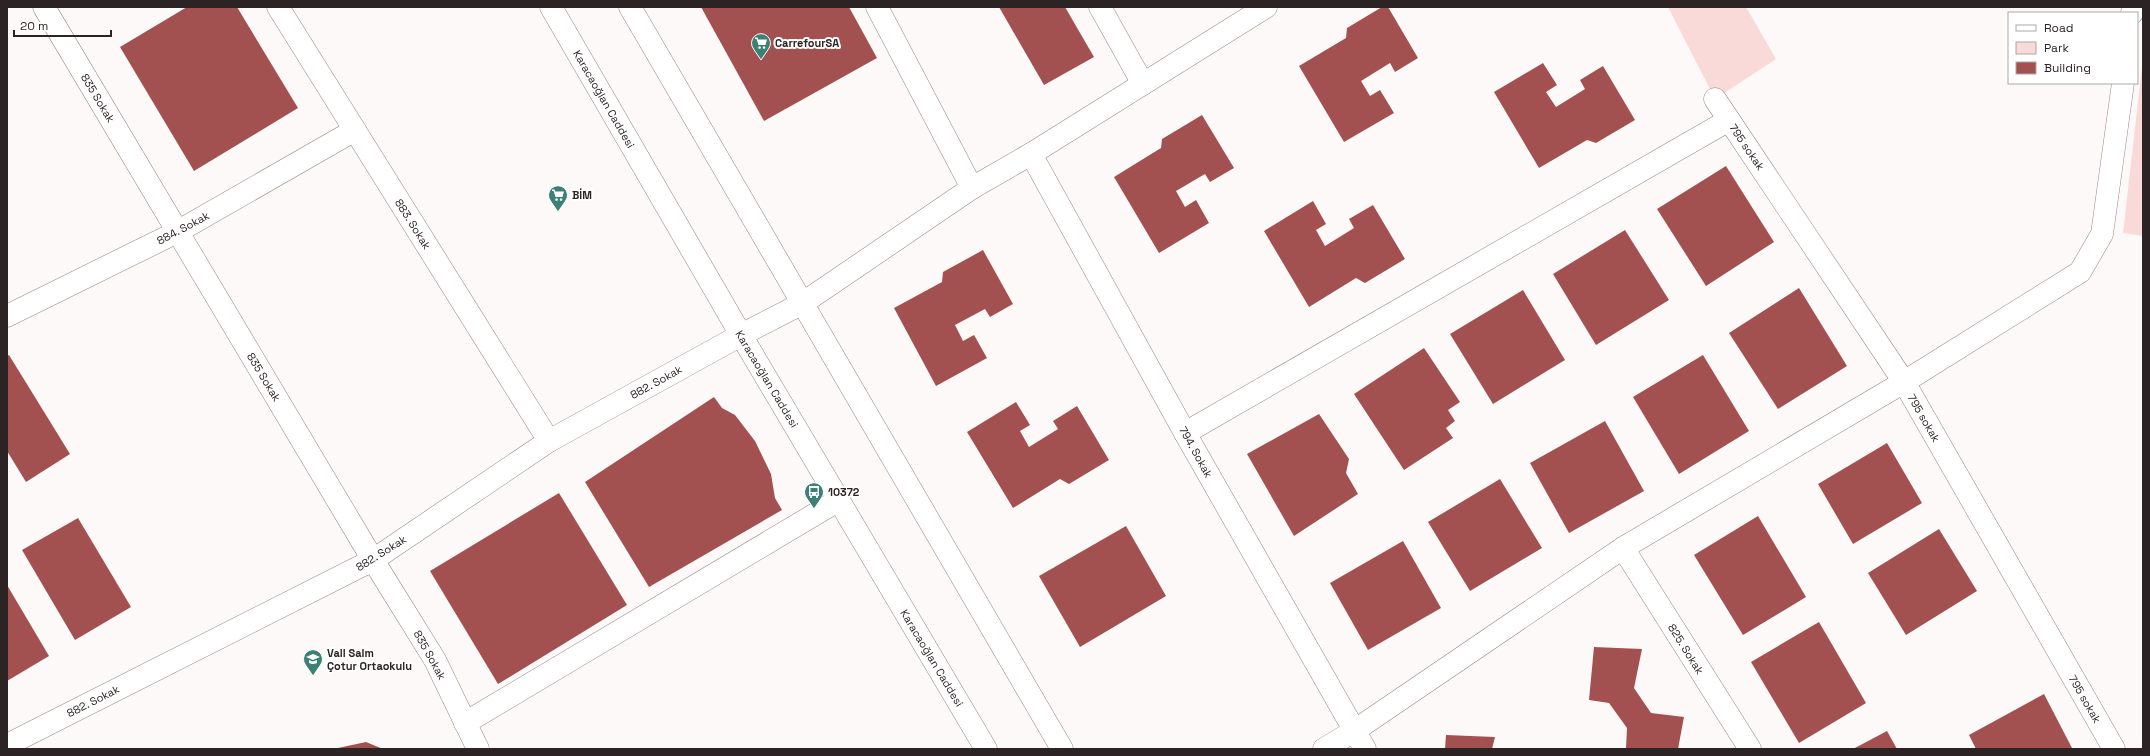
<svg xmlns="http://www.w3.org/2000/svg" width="2150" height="756" font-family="'Space Grotesk',sans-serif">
<rect width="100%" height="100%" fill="#fdf9f8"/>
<g fill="#f9dad8">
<path d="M 1668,7 L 1746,7 L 1776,59 L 1715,99 Z"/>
<path d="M 2143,58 L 2143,236 L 2123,233 Z"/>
</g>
<g fill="#a35150">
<path d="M 187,7 L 237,7 L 298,108 L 194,171 L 120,47 Z"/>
<path d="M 701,7 L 849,7 L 877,58 L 764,121 Z"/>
<path d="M 999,7 L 1065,7 L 1094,57 L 1044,85 Z"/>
<path d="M 1382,7 L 1388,7 L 1418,58 L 1395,72 L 1390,63 L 1361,81 L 1370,96 L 1380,90 L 1394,113 L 1344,142 L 1299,66 L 1346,38 L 1347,28 Z"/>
<path d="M 1543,63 L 1557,85 L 1546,92 L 1556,107 L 1585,89 L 1580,80 L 1603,66 L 1635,120 L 1596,143 L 1587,140 L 1539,168 L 1494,92 Z"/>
<path d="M 1202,115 L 1234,168 L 1210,182 L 1205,174 L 1176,191 L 1185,207 L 1196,200 L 1209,223 L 1159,253 L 1114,177 L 1161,148 L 1162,139 Z"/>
<path d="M 1726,166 L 1774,242 L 1706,286 L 1657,209 Z"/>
<path d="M 1313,201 L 1326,224 L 1316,230 L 1325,246 L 1354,228 L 1349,219 L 1373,205 L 1405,259 L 1365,283 L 1356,278 L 1309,307 L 1264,231 Z"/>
<path d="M 1625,230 L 1669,300 L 1596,345 L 1553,274 Z"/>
<path d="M 983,250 L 1013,304 L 990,317 L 985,309 L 955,325 L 963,341 L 974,335 L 987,358 L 936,386 L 894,308 L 942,282 L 943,272 Z"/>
<path d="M 1799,288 L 1847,366 L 1778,409 L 1729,333 Z"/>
<path d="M 1523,290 L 1565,360 L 1493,404 L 1450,334 Z"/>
<path d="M 1424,348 L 1460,402 L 1448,410 L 1455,421 L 1446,428 L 1453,438 L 1404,470 L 1354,394 Z"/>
<path d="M 9,355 L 70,454 L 26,482 L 7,451 L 7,356 Z"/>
<path d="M 1703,355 L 1749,431 L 1679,474 L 1633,397 Z"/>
<path d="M 714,397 L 722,408 L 735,415 L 755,441 L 771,474 L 775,498 L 782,510 L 649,587 L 585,482 Z"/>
<path d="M 1016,402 L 1030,425 L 1020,431 L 1029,447 L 1058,429 L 1053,421 L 1077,406 L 1109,460 L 1069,484 L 1060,479 L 1013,508 L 967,432 Z"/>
<path d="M 1319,414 L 1349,459 L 1346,473 L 1358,494 L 1294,536 L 1247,454 Z"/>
<path d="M 1605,421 L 1644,491 L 1569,533 L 1530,463 Z"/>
<path d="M 1887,443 L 1922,503 L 1853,544 L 1818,484 Z"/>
<path d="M 1500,479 L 1542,548 L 1470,591 L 1428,522 Z"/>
<path d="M 559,493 L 627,605 L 498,684 L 430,571 Z"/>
<path d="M 1758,516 L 1806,597 L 1743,635 L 1694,555 Z"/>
<path d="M 78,518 L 131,607 L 75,640 L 22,550 Z"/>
<path d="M 1126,526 L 1166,596 L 1080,647 L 1039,576 Z"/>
<path d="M 1939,529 L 1977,591 L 1906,635 L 1868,573 Z"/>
<path d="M 1403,541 L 1441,608 L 1368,650 L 1330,583 Z"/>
<path d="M 7,585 L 49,656 L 7,681 Z"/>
<path d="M 1819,622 L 1866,703 L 1799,743 L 1751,662 Z"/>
<path d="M 1594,647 L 1642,649 L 1634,688 L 1651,713 L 1684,717 L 1678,749 L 1626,748 L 1627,728 L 1609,703 L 1589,700 Z"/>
<path d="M 2044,694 L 2072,748 L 1976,749 L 1969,735 Z"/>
<path d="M 1887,731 L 1897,749 L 1853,749 Z"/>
<path d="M 1446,735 L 1495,737 L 1492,749 L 1445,749 Z"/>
<path d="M 366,742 L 383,749 L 338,749 L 338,748 Z"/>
</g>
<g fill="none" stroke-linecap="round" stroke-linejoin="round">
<g stroke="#998786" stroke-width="23">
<g id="street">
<path d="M 44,7 L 373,560 L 435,660 L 478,749"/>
<path d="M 278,7 L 549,441"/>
<path d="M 877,7 L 972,188"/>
<path d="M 1100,7 L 1143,84"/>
<path d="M 2132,13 L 2133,7"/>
<path d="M 1715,99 L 1904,382 L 2114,749"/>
<path d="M 1031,154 L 1185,433 L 1365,749"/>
<path d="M 7,316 L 177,232 L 355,130"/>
<path d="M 1185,433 L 1729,120"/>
<path d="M 1623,548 L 1750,749"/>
<path d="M 465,723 L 839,500"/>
<path d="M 7,745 L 373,560 L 549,441 L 741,335 L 803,303 L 972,188 L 1031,154 L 1266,7"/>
<path d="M 1324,749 L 1354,731 L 1623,548 L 1904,382 L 2080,272 L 2102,234 L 2123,83"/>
</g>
</g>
<g stroke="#998786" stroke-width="23">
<g id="primary">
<path d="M 551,7 L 741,335 L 986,749"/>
<path d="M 630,7 L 1062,749"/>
</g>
</g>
<use href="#street" stroke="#fff" stroke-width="22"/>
<use href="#primary" stroke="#fff" stroke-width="22"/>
</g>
<defs>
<g id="supermarket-pin" transform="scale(1)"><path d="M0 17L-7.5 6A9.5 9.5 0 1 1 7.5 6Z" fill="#3c8176" stroke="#fff"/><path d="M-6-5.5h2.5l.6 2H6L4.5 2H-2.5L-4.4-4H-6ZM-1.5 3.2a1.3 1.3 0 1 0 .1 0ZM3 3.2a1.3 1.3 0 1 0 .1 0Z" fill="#fff"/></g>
<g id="bus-pin" transform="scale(1)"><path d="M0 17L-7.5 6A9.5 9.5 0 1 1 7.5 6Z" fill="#3c8176" stroke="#fff"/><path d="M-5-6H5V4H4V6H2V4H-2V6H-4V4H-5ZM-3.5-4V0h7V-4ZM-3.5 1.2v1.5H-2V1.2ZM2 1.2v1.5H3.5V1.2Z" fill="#fff"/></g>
<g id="school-pin" transform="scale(1)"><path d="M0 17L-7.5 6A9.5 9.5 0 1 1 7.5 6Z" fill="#3c8176" stroke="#fff"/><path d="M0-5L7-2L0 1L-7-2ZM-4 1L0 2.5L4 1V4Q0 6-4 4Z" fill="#fff"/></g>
</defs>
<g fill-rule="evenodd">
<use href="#supermarket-pin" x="761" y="43"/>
<use href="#supermarket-pin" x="558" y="195"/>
<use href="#bus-pin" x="814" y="492"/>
<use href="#school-pin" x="313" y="659"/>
</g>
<g text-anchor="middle" stroke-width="4" stroke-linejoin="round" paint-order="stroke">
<g font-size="11" font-weight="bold" fill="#2c2424" stroke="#fff" text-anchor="start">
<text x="775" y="47">CarrefourSA</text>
<text x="572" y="199">BİM</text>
<text x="828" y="496">10372</text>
<text x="327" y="657">Vali Saim<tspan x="327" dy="13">Çotur Ortaokulu</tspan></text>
</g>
<g font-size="11" fill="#2c2424" stroke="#fff">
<text transform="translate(98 98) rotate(59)" y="4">835 Sokak</text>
<text transform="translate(604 99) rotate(60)" y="4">Karacaoğlan Caddesi</text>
<text transform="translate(1747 147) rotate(56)" y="4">795 sokak</text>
<text transform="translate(413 224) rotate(58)" y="4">883. Sokak</text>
<text transform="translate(183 228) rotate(-28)" y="4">884. Sokak</text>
<text transform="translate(264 377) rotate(59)" y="4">835 Sokak</text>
<text transform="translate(767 379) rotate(59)" y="4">Karacaoğlan Caddesi</text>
<text transform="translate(656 382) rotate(-29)" y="4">882. Sokak</text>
<text transform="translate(1924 418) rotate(60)" y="4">795 sokak</text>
<text transform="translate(1196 452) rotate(61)" y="4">794. Sokak</text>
<text transform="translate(381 553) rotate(-32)" y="4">882. Sokak</text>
<text transform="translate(1686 649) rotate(58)" y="4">825. Sokak</text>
<text transform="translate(430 655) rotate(61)" y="4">835 Sokak</text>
<text transform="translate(932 658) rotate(59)" y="4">Karacaoğlan Caddesi</text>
<text transform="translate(2085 699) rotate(60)" y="4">795 sokak</text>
<text transform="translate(93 701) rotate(-27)" y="4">882. Sokak</text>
</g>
</g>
<rect width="2150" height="756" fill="none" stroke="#2c2424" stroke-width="16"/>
<rect x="2008" y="12" width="130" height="72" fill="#ffffff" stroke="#aba7a7"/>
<rect x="2016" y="25" width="20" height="6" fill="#ffffff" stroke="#aba7a7"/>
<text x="2044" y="32" font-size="12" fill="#2c2424">Road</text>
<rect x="2016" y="42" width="20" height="12" fill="#f9dad8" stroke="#aba7a7"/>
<text x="2044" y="52" font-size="12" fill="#2c2424">Park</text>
<rect x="2016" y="62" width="20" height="12" fill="#a35150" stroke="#aba7a7"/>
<text x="2044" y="72" font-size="12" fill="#2c2424">Building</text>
<path d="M14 30v6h97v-6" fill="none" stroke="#2c2424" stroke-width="2"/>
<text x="20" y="30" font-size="12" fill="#2c2424" stroke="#ffffff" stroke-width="3" paint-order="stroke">20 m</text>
</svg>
